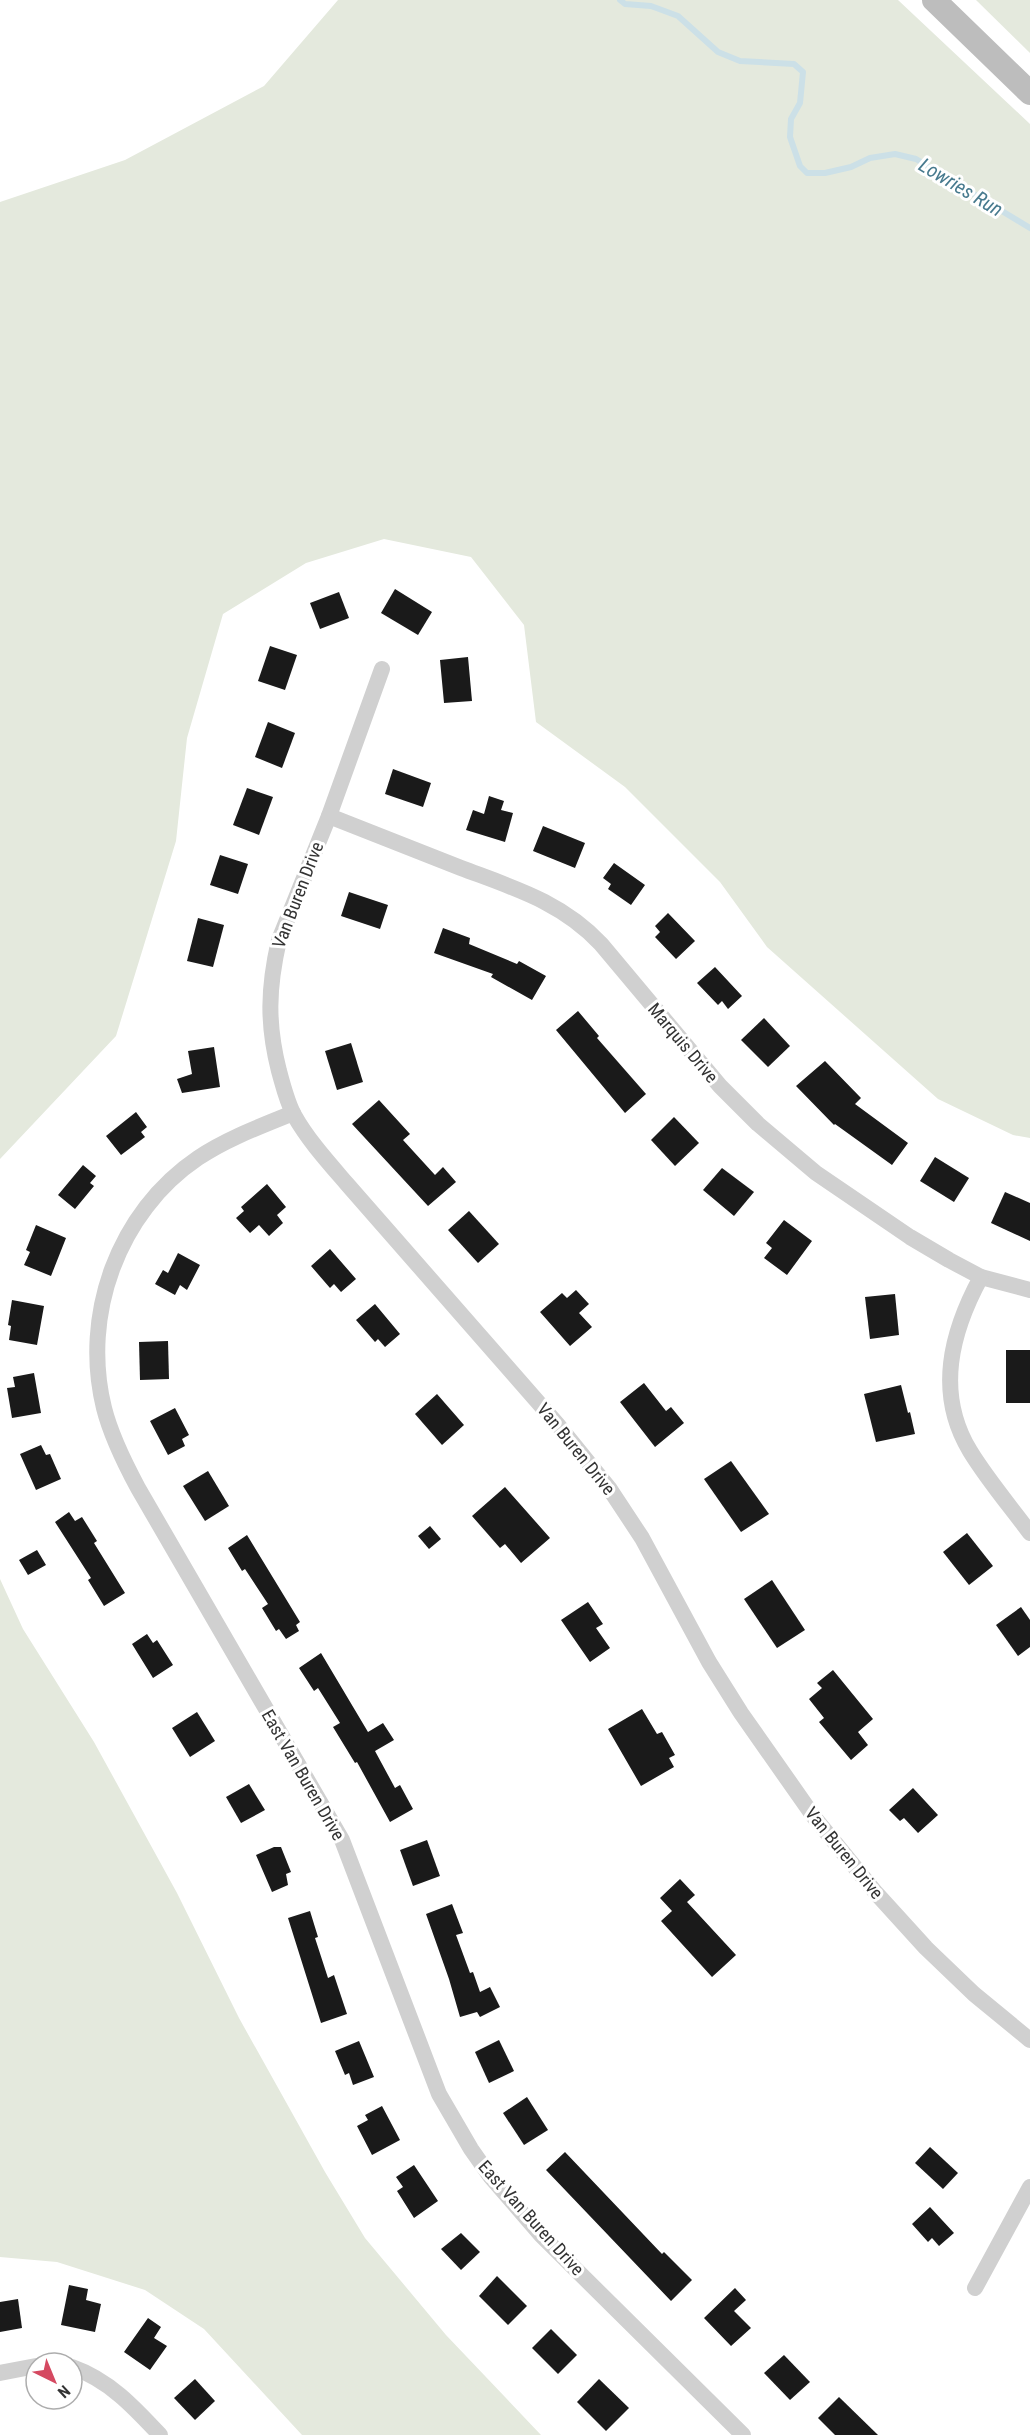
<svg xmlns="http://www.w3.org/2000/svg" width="1030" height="2435" font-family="'Roboto Condensed',sans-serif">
<rect width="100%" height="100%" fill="#fff"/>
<g fill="#e4e9dd">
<path d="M 338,0 L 898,0 L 1030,124 L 1030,1138 L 1013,1135 L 938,1099 L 767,947 L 720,882 L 625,787 L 536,722 L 524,625 L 471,557 L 384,539 L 306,563 L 223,614 L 187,738 L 176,841 L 116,1036 L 0,1159 L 0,202 L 125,160 L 264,86 Z"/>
<path d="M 976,0 L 1030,0 L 1030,53 Z"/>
<path d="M 0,1579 L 23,1629 L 94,1742 L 177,1893 L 239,2018 L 325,2172 L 365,2238 L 446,2335 L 541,2435 L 302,2435 L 204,2329 L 145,2290 L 57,2262 L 0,2257 Z"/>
</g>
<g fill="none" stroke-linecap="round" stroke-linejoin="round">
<path stroke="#cce0e7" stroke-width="6" d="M 620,0 L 625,4 L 651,6 L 678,16 L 718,52 L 740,61 L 794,64 L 803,72 L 800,103 L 791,119 L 790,137 L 800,166 L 807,173 L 825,173 L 851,167 L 870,158 L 895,154 L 916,159 L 1030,228"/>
</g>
<g fill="#1a1a1a">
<path d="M 395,589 L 432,612 L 418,635 L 381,613 Z"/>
<path d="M 339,592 L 349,618 L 320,629 L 310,603 Z"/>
<path d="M 270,646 L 297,655 L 285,690 L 258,681 Z"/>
<path d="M 468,657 L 472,701 L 444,703 L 440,660 Z"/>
<path d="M 268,722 L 295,733 L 282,768 L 255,757 Z"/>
<path d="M 393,769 L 431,783 L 423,807 L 385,794 Z"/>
<path d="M 247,788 L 273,797 L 259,835 L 233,825 Z"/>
<path d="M 489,796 L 504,801 L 501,810 L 513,813 L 505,842 L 466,830 L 473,810 L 484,814 Z"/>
<path d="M 543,826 L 585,843 L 575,868 L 533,851 Z"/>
<path d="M 220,855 L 248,864 L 238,894 L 210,885 Z"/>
<path d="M 614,863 L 645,885 L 631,905 L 608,889 L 611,884 L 603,878 Z"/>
<path d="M 349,892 L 388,905 L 380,929 L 341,916 Z"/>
<path d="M 668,913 L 695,941 L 676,959 L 655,937 L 660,932 L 655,926 Z"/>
<path d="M 198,918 L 224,925 L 213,967 L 187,961 Z"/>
<path d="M 443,928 L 470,938 L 469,944 L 517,964 L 519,961 L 546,976 L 532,1000 L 491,977 L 493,974 L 434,953 Z"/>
<path d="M 715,967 L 742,996 L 728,1009 L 722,1001 L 718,1005 L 697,983 Z"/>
<path d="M 578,1011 L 599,1036 L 597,1038 L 646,1094 L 625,1113 L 556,1030 Z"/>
<path d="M 764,1018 L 790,1046 L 768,1067 L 741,1040 Z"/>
<path d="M 351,1043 L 363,1082 L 337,1090 L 325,1051 Z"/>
<path d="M 214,1047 L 220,1087 L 182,1093 L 177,1079 L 192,1074 L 188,1051 Z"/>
<path d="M 825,1061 L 861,1098 L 855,1104 L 908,1143 L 892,1165 L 835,1124 L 834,1125 L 796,1086 Z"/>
<path d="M 379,1100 L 410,1134 L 403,1140 L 435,1175 L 443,1167 L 456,1182 L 428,1206 L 352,1124 Z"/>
<path d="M 136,1112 L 147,1127 L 141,1132 L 145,1137 L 121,1155 L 106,1136 Z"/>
<path d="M 674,1117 L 699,1143 L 675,1166 L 651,1140 Z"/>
<path d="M 935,1157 L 969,1178 L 954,1202 L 920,1181 Z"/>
<path d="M 83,1165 L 96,1176 L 90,1183 L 94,1186 L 75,1209 L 58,1195 Z"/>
<path d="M 722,1168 L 754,1192 L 734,1216 L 703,1190 Z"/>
<path d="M 267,1184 L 286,1207 L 277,1215 L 283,1223 L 269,1236 L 259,1225 L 250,1233 L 236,1218 L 244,1211 L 241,1207 Z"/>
<path d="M 1005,1192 L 1030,1203 L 1030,1241 L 991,1223 Z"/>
<path d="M 469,1211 L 499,1244 L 478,1263 L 448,1230 Z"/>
<path d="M 784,1220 L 812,1241 L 787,1275 L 764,1258 L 772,1248 L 766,1243 Z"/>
<path d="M 36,1225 L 66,1238 L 51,1276 L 24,1265 L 30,1252 L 26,1250 Z"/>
<path d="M 330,1249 L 356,1279 L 341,1292 L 334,1284 L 330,1288 L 311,1266 Z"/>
<path d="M 178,1253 L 200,1265 L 187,1290 L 180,1285 L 175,1295 L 155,1284 L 163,1270 L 168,1273 Z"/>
<path d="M 576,1290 L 589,1304 L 579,1313 L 592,1327 L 570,1346 L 540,1312 L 562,1293 L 567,1298 Z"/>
<path d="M 895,1294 L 899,1335 L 870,1339 L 865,1297 Z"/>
<path d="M 12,1300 L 44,1306 L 37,1345 L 9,1340 L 11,1326 L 8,1325 Z"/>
<path d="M 375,1304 L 400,1334 L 385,1347 L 378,1339 L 375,1342 L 356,1320 Z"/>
<path d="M 168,1341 L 169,1379 L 140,1380 L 139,1342 Z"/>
<rect x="1006" y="1350" width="24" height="53"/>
<path d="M 34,1373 L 41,1413 L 12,1418 L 7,1388 L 15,1387 L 13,1377 Z"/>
<path d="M 644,1383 L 666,1411 L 671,1407 L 684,1423 L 655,1447 L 620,1402 Z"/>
<path d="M 901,1385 L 908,1413 L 910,1412 L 915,1434 L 876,1442 L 864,1394 Z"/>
<path d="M 437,1394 L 464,1425 L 442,1445 L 415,1414 Z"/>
<path d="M 175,1408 L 189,1435 L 182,1439 L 185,1446 L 168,1455 L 150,1421 Z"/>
<path d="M 41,1445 L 46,1455 L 50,1454 L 61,1479 L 36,1490 L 20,1454 Z"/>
<path d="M 731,1461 L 769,1514 L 741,1532 L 704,1479 Z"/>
<path d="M 208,1471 L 229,1506 L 205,1521 L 183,1486 Z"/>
<path d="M 505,1487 L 550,1538 L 521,1563 L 505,1544 L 500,1548 L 472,1516 Z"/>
<path d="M 69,1512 L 75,1521 L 82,1517 L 97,1541 L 94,1543 L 125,1593 L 104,1606 L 88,1580 L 91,1578 L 55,1522 Z"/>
<path d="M 430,1526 L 441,1539 L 429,1549 L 418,1536 Z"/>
<path d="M 967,1533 L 993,1566 L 969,1585 L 943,1552 Z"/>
<path d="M 247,1535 L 300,1622 L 296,1625 L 299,1631 L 286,1639 L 279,1629 L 276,1631 L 262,1608 L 268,1604 L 245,1569 L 242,1571 L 228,1548 Z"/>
<path d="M 37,1550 L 46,1565 L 28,1575 L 19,1560 Z"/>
<path d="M 772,1580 L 805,1630 L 777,1648 L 744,1599 Z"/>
<path d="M 588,1602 L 603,1624 L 596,1628 L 610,1648 L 590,1662 L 561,1620 Z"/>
<path d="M 1021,1607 L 1030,1620 L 1030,1647 L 1018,1656 L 996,1625 Z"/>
<path d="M 147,1634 L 153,1643 L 157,1640 L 173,1665 L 153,1678 L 132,1644 Z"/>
<path d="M 321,1653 L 368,1732 L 383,1723 L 394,1740 L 375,1751 L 395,1788 L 400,1785 L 413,1809 L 390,1822 L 357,1762 L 355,1763 L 333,1727 L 340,1723 L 318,1688 L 314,1691 L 299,1668 Z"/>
<path d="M 833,1670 L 873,1719 L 858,1732 L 868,1745 L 851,1760 L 819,1722 L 824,1718 L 809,1699 L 822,1688 L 817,1683 Z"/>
<path d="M 642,1709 L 657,1734 L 662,1732 L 675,1755 L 669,1758 L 674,1767 L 641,1786 L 608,1729 Z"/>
<path d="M 197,1712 L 215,1741 L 190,1757 L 172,1728 Z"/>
<path d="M 249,1784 L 265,1810 L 241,1823 L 226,1797 Z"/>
<path d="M 913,1788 L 938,1815 L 918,1833 L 904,1818 L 900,1821 L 889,1810 Z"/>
<path d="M 427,1840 L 440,1876 L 413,1886 L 400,1850 Z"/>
<path d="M 274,1847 L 281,1847 L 291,1872 L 286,1874 L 288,1885 L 272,1892 L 256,1855 Z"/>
<path d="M 680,1879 L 695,1895 L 687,1902 L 736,1955 L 712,1977 L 661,1921 L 672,1911 L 660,1898 Z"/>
<path d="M 452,1904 L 463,1933 L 456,1935 L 470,1973 L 473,1972 L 480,1992 L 490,1987 L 500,2007 L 480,2017 L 477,2012 L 460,2017 L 449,1979 L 426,1914 Z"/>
<path d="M 310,1911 L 318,1937 L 315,1938 L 328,1978 L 334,1975 L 347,2014 L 321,2023 L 288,1918 Z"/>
<path d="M 499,2040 L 514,2071 L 489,2083 L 475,2052 Z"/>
<path d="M 359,2041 L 374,2077 L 353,2085 L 349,2073 L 345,2075 L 335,2051 Z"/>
<path d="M 527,2097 L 548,2130 L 524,2145 L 503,2113 Z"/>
<path d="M 382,2106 L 400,2140 L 372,2155 L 357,2126 L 368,2120 L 365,2115 Z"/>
<path d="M 930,2147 L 958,2173 L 943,2189 L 915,2163 Z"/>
<path d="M 565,2152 L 662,2254 L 664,2252 L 692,2280 L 671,2301 L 546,2170 Z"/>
<path d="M 414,2165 L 438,2201 L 414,2218 L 397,2191 L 403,2187 L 396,2177 Z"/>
<path d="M 930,2207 L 954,2233 L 939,2246 L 932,2238 L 928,2242 L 912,2224 Z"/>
<path d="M 461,2233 L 480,2252 L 461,2270 L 441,2249 Z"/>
<path d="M 497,2276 L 527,2306 L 508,2325 L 479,2296 Z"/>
<path d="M 69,2285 L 88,2289 L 86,2300 L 101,2304 L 95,2332 L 61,2325 Z"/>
<path d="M 735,2288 L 746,2300 L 734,2311 L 751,2328 L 731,2346 L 704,2318 Z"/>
<path d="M 18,2299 L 22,2328 L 0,2332 L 0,2302 Z"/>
<path d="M 148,2318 L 161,2327 L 154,2338 L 167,2346 L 150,2370 L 124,2352 Z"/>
<path d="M 551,2329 L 577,2355 L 558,2374 L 532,2348 Z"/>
<path d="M 784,2355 L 810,2382 L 790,2400 L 764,2373 Z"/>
<path d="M 195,2379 L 215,2401 L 195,2420 L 174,2398 Z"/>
<path d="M 599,2379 L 629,2408 L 606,2431 L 577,2402 Z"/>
<path d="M 839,2397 L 878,2435 L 835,2435 L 818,2418 Z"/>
</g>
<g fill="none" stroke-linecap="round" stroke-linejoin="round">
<g stroke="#d0d0d0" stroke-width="16">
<path d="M 382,669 L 329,816 L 279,940 C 268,988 267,1024 279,1071 C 283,1085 287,1102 294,1115 C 308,1140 328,1162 347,1184 L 558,1425 L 609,1488 L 642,1538 L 709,1662 L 741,1713 L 814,1817 L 876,1893 L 926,1948 L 974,1994 L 1030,2040"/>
<path d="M 329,816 C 373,833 417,851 461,868 C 514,888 562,902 601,944 L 720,1086 L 758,1124 L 816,1173 L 910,1237 L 949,1260 L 981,1277 L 1030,1290"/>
<path d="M 293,1113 C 261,1126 226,1139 198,1158 C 118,1212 81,1315 104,1408 C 111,1436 124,1462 138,1488 L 342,1840 L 439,2094 L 471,2149 L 490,2176 L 541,2235 L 743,2435"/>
<path d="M 981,1277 C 951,1332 935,1393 970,1451 C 987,1479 1010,1506 1030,1533"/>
<path d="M 975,2288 L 1030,2187"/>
<path d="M 72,2367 C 109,2380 134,2407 160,2435"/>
<path d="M 0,2373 L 36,2366"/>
</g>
<path stroke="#bdbdbd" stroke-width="24" d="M 934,0 L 1030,93"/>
</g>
<g text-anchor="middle" stroke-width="6" stroke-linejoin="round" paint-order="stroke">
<g font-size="18" fill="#333" stroke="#fff">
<text transform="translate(298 895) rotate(-69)" y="6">Van Buren Drive</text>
<text transform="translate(683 1043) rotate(50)" y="6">Marquis Drive</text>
<text transform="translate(576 1449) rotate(51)" y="6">Van Buren Drive</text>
<text transform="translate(303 1775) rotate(60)" y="6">East Van Buren Drive</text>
<text transform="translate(844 1853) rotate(51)" y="6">Van Buren Drive</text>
<text transform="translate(531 2218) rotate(48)" y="6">East Van Buren Drive</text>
</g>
<g font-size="20" font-style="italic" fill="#477a8e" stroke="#fff">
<text transform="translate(961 187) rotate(31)" y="7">Lowries Run</text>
</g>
</g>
<g transform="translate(54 2381) rotate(137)"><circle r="28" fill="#ffffff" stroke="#adadad" stroke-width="1.5"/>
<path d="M0-4.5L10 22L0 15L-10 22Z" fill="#d54961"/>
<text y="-9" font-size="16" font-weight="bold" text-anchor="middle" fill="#333333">N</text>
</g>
</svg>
